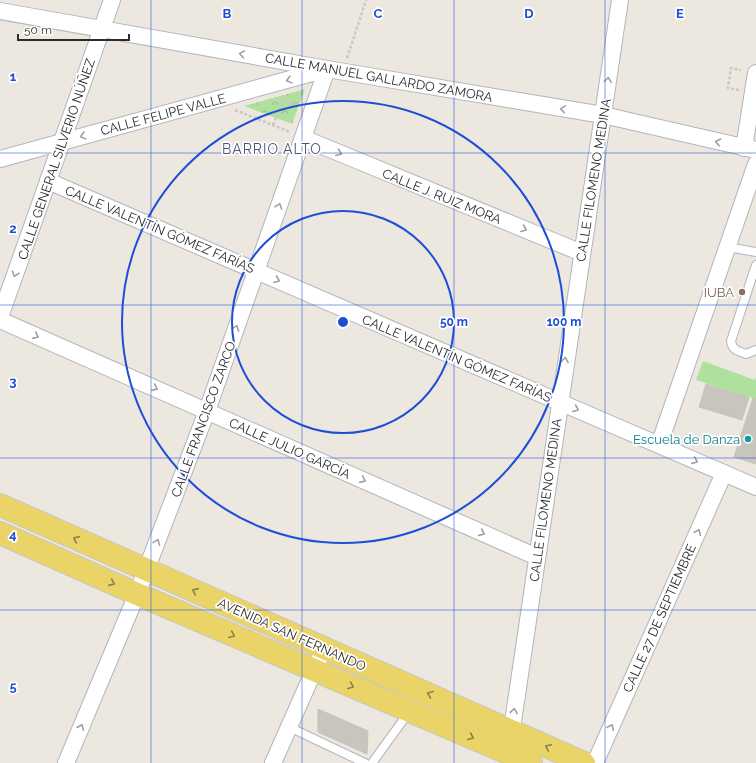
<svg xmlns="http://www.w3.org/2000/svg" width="756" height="763" font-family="Raleway,sans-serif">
<defs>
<pattern id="park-crowns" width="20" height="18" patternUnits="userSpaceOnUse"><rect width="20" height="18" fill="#b0e09e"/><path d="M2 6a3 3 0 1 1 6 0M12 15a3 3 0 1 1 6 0" fill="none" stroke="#98c088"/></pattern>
</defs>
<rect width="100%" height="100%" fill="#ede8df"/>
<path fill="url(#park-crowns)" d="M 305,89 L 292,124 L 244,106 Z"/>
<path fill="#b0e09e" d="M 703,361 L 755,380 L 756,376 L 756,399 L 696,380 Z"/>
<g fill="#c8c4be" stroke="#c8c4b8">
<path d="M 706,384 L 749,397 L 742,420 L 699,407 Z"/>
<path d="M 753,398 L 756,399 L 756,464 L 734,457 Z"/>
<path d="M 318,709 L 368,731 L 367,754 L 318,732 Z"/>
</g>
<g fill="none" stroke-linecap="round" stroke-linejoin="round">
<g stroke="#b2b4be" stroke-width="10">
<g id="lane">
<path d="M 728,247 L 756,252"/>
<path d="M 756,265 L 731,341 C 732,350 738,351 746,354 L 756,350"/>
<path d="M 289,727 L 365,763"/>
<path d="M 372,763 L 409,712"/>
</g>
</g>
<g stroke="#b2b4be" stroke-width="18">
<g id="street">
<path d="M 0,11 L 327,69 L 603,115 L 756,150"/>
<path d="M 303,138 L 582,253"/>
<path d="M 744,148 L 756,73"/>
<path d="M 0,159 L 323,70"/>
<path d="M 48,181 L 756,487"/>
<path d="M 0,317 L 112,0"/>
<path d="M 0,320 L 537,557"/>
<path d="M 659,445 L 756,164"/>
<path d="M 510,742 L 620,0"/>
<path d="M 66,763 L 137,594 L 207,411 L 327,69"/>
<path d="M 273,763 L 324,648"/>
<path d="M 595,763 L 724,473"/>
</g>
</g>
<g stroke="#c8c8c8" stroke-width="24">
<g id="primary">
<path d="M 0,505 L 584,763"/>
<path d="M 0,533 L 137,594 L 531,763"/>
</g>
</g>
<g stroke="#c8c8c8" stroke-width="2.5" stroke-dasharray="3 2" stroke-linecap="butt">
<path d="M 347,58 L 366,0"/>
<path d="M 739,90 L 728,88 L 731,68 L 741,70"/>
<path d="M 282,96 L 283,101 L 299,105"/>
<path d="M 235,110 L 290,132"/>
<path d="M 273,125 L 283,101"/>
</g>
<use href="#lane" stroke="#fff" stroke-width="8"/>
<use href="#street" stroke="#fff" stroke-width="16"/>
<use href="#primary" stroke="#ead467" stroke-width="22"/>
</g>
<defs><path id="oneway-chevron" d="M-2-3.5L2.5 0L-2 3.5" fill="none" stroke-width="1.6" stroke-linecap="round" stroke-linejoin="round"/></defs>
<g stroke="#a0a0a0">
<use href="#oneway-chevron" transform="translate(242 54) rotate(-170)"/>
<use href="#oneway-chevron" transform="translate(289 80) rotate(165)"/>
<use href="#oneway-chevron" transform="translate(608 80) rotate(-82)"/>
<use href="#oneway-chevron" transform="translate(563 109) rotate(-171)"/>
<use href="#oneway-chevron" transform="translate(83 136) rotate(165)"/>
<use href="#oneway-chevron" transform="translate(718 142) rotate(-167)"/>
<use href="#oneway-chevron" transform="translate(339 153) rotate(22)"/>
<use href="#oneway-chevron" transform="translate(279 206) rotate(-71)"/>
<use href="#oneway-chevron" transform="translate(524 229) rotate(22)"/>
<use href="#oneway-chevron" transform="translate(15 274) rotate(109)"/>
<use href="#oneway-chevron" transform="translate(277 280) rotate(23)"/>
<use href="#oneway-chevron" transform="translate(236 328) rotate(-70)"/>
<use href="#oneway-chevron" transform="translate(36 336) rotate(24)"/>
<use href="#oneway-chevron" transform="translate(565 360) rotate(-81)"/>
<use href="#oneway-chevron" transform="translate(155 388) rotate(24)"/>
<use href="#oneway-chevron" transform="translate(576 409) rotate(23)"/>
<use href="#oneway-chevron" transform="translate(695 461) rotate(24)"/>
<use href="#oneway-chevron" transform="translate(363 480) rotate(24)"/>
<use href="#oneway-chevron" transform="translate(698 532) rotate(-66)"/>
<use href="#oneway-chevron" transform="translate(482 533) rotate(24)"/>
<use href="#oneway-chevron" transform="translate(157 542) rotate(-69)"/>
<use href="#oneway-chevron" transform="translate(514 711) rotate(-81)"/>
<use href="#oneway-chevron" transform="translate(81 727) rotate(-67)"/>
<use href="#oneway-chevron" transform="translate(611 727) rotate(-66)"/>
</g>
<g stroke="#8b804a">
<use href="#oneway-chevron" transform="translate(76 539) rotate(-156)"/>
<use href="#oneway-chevron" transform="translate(112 583) rotate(24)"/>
<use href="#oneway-chevron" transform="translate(195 591) rotate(-156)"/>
<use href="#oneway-chevron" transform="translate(232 635) rotate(23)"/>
<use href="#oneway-chevron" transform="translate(351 686) rotate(23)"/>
<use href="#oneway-chevron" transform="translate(430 694) rotate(-157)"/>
<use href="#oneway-chevron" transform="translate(471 737) rotate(23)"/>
<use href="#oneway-chevron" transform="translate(548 747) rotate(-155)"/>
</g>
<path fill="none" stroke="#1d4ed8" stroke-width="1" stroke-opacity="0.55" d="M 151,0 L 151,763M 302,0 L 302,763M 454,0 L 454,763M 605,0 L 605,763M 0,153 L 756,153M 0,305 L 756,305M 0,458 L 756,458M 0,610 L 756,610"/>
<g fill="none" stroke="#1d4ed8" stroke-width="2">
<circle cx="343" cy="322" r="111"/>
<circle cx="343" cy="322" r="221"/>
</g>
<circle fill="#8d6e63" stroke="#fff" stroke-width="1.5" cx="742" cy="292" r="4"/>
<circle fill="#0f9aa8" stroke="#fff" stroke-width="1.5" cx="748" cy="439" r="4"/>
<g text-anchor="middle" stroke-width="3.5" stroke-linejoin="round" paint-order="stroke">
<g font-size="13" fill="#2c2c2c" stroke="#fff">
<text transform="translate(379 77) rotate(10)" y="5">CALLE MANUEL GALLARDO ZAMORA</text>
<text transform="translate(163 114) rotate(-15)" y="5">CALLE FELIPE VALLE</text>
<text transform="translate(56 159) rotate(-71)" y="5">CALLE GENERAL SILVERIO NÚÑEZ</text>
<text transform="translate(593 180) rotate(-81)" y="5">CALLE FILOMENO MEDINA</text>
<text transform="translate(442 196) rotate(22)" y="5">CALLE J. RUIZ MORA</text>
<text transform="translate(160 229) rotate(23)" y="5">CALLE VALENTÍN GÓMEZ FARÍAS</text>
<text transform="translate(457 358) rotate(23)" y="5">CALLE VALENTÍN GÓMEZ FARÍAS</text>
<text transform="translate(203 419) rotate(-70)" y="5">CALLE FRANCISCO ZARCO</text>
<text transform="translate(290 448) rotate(24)" y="5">CALLE JULIO GARCÍA</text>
<text transform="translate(545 500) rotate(-82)" y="5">CALLE FILOMENO MEDINA</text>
<text transform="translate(659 618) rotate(-66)" y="5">CALLE 27 DE SEPTIEMBRE</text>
<text transform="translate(292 634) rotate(24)" y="5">AVENIDA SAN FERNANDO</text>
</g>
<g font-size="13" fill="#785e54" stroke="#fff" text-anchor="end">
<text x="734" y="297">IUBA</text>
</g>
<g font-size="13" fill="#0d838f" stroke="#fff" text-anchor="end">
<text x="740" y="444">Escuela de Danza</text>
</g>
<g font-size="14" letter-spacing="1" fill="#4e537a" stroke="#fff">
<text x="272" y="154">BARRIO ALTO</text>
</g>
</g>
<g font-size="13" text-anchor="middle" font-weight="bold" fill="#1d4ed8" stroke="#fff" stroke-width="3.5" stroke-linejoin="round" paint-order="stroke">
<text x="227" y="18">B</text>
<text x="378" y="18">C</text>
<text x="529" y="18">D</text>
<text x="680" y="18">E</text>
<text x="13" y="81">1</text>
<text x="13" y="233">2</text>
<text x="13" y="386">3</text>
<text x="13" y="539">4</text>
<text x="13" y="691">5</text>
</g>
<circle cx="343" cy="322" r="6" fill="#1d4ed8" stroke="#fff" stroke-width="2"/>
<g font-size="12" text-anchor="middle" font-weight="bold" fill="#1d4ed8" stroke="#fff" stroke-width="3.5" stroke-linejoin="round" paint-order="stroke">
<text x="454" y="326">50 m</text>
<text x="564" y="326">100 m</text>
</g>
<path d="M18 34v6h111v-6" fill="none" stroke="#2c2c2c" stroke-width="2"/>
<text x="24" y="34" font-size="12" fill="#2c2c2c" stroke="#ffffff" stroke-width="3" paint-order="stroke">50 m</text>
</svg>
